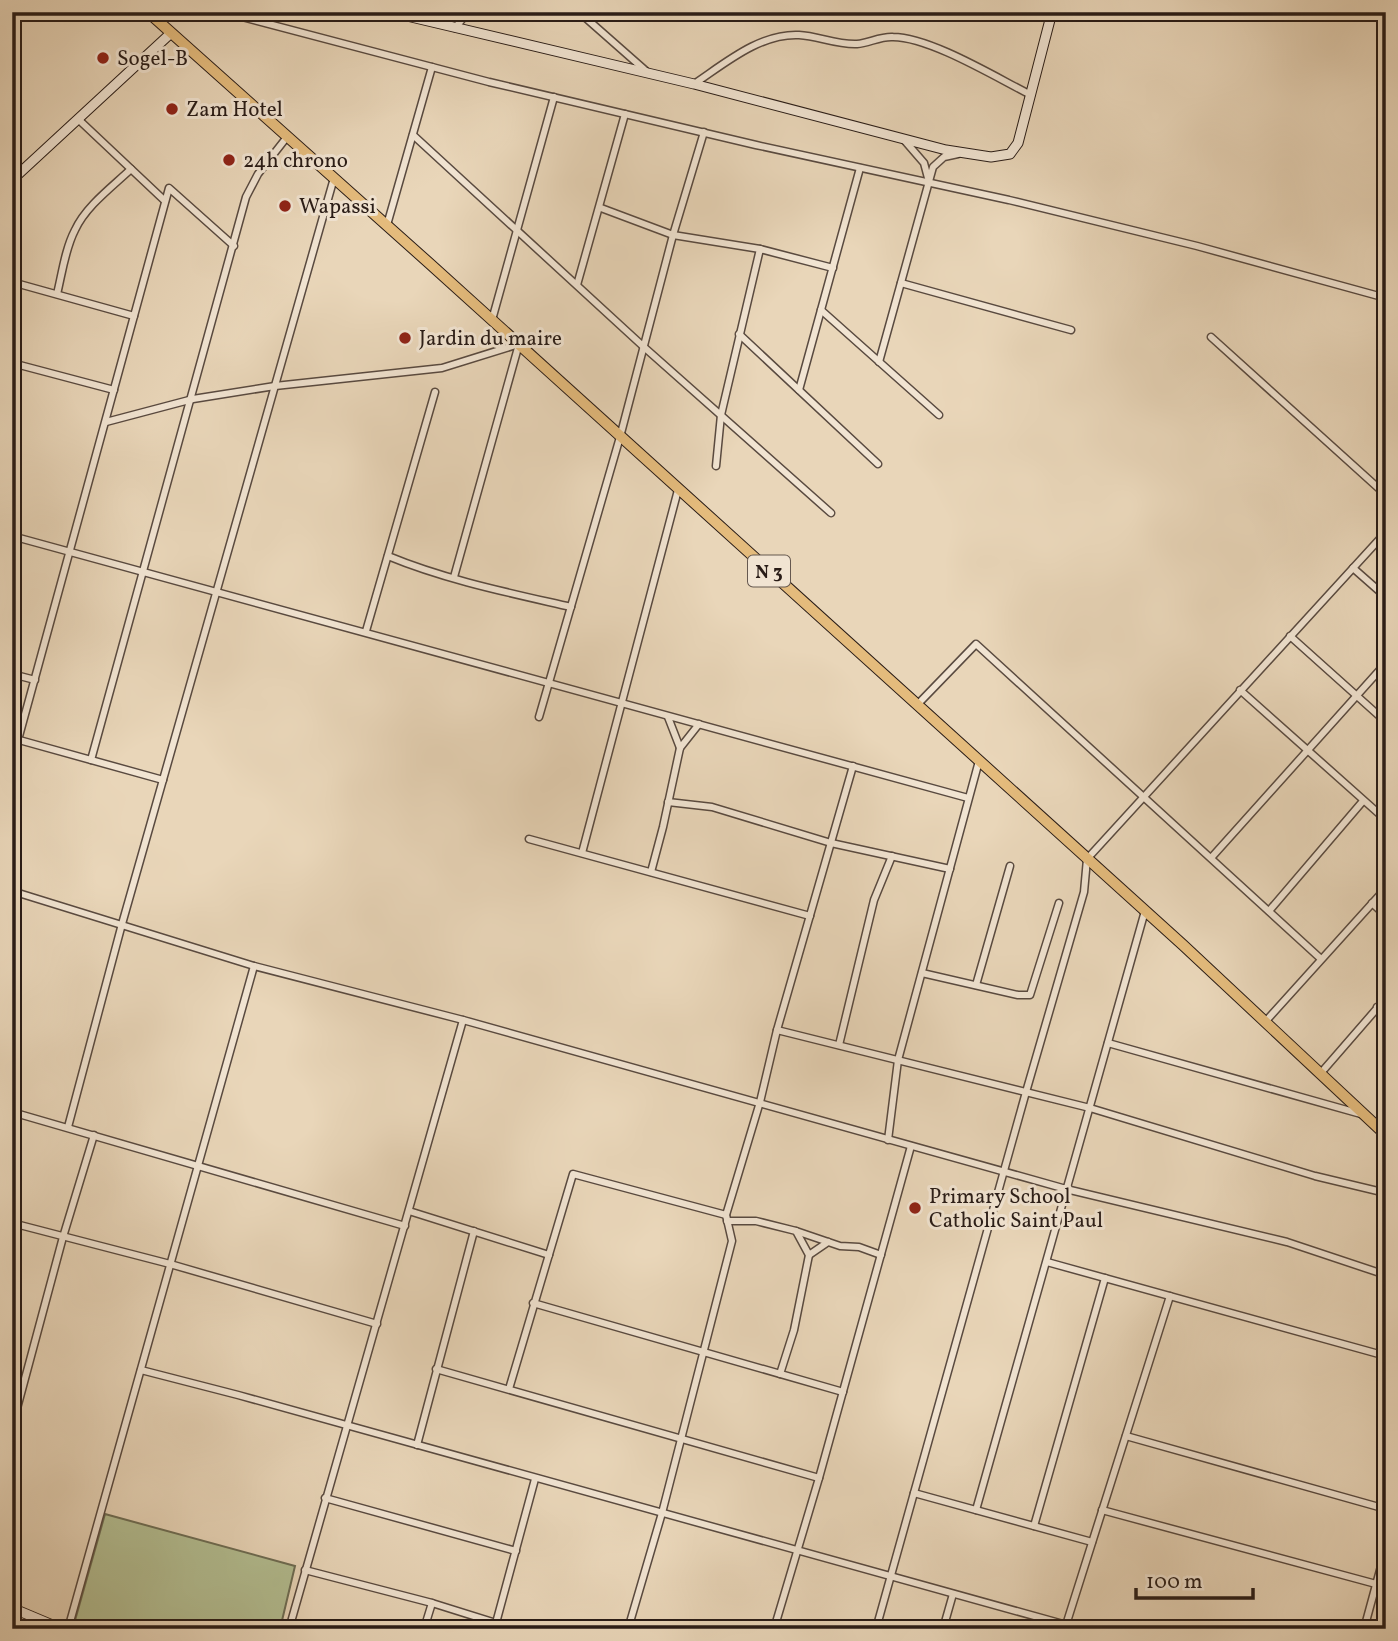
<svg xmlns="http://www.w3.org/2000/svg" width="1398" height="1641" font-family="Vollkorn,serif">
<rect width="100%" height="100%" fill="#e9d6b9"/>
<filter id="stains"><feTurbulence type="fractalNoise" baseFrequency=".00286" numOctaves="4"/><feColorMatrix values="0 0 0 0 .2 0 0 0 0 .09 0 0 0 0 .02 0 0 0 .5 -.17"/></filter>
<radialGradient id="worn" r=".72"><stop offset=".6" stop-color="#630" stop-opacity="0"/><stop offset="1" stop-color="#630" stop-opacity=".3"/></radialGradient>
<path fill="#b3be92" stroke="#6e6d54" stroke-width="2" d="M 105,1514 L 295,1566 L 280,1629 L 84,1629 L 74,1624 Z"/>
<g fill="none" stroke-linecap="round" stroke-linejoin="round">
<g stroke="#594a40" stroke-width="9">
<g id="street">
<path d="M 223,12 L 489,82 L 756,145 L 1009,200 L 1197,246 L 1386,298"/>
<path d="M 579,12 L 646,71"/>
<path d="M 455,28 L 468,12"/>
<path d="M 694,84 C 724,64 760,33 799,35 C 818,36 837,45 857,44 C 869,43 881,36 893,37 C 930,37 997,78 1031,95"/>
<path d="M 78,119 L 165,201"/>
<path d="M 413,135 L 645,348 L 831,513"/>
<path d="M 905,141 L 924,163 L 928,178"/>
<path d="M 12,191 L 16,178"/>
<path d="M 601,208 L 673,235 L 760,249 L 833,268"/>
<path d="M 387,225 L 432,67"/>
<path d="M 12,282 L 134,316"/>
<path d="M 901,283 L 1071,330"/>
<path d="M 577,285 L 625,114"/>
<path d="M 57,294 C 62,274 65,249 75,230 C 86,206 112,187 131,169"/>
<path d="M 821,310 L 939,415"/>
<path d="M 492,320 L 554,97"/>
<path d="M 739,334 L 878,464"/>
<path d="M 1211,337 L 1386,495"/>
<path d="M 879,362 L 933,167 L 944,157 L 958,154"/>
<path d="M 12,363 L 114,390"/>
<path d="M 799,390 L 860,168"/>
<path d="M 106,422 L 193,399 L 275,386 L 442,368 L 519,344"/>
<path d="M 716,466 L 721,415 L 760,249"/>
<path d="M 12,536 L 968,798"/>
<path d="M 388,556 C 446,580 510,593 571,607"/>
<path d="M 1353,568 L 1386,597"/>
<path d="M 454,577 L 519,344"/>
<path d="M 366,631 L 435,392"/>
<path d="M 1290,636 L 1386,722"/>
<path d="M 12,674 L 35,680"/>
<path d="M 1240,690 L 1386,820"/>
<path d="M 917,705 L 976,644 L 1321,959"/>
<path d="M 539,717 L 620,437 L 673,235 L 704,132"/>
<path d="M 668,717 L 680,748"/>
<path d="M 12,738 L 163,780"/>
<path d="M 18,740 L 169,188 L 234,246"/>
<path d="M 91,760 L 246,197 L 258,174 L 287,137"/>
<path d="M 668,802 L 712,807 L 831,843 L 950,869"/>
<path d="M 529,839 L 810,916"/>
<path d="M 582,853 L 678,490"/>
<path d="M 1211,858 L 1386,663"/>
<path d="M 651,872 L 663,827 L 680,748 L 699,724"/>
<path d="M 12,891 L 254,966 L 463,1020 L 1066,1189 L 1287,1242 L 1386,1275"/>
<path d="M 1372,903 L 1386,916"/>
<path d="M 1269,911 L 1363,801"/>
<path d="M 922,973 L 1018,995 L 1030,995 L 1059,903"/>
<path d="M 976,985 L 1010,866"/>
<path d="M 1377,1007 L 1386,1015"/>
<path d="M 1265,1022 L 1386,888"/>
<path d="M 777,1030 L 1090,1108 L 1315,1176 L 1386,1193"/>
<path d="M 1108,1043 L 1361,1114"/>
<path d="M 839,1045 L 874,900 L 892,856"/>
<path d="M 1320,1074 L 1386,998"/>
<path d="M 12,1112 L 405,1226"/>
<path d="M 68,1127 L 122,924 L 334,178"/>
<path d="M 888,1140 L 898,1060 L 979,761"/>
<path d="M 409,1211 L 549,1255"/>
<path d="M 727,1221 L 756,1221 L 796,1231 L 809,1255 L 794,1330 L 780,1374"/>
<path d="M 12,1223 L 170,1264 L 377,1324"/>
<path d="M 796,1231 L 840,1246 L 859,1247 L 881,1255"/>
<path d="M 809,1255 L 828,1242"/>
<path d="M 1047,1262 L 1386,1356"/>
<path d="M 533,1303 L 843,1392"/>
<path d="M 436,1369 L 819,1478"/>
<path d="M 141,1370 L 238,1395 L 1081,1629"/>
<path d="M 509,1389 L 573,1174 L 726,1215"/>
<path d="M 12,1427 L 63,1237 L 94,1135"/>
<path d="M 1126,1436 L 1386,1509"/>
<path d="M 417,1445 L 474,1231"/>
<path d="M 914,1493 L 1092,1542"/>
<path d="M 325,1498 L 516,1551"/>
<path d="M 976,1510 L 1145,911"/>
<path d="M 1102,1510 L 1376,1584"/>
<path d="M 1034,1526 L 1105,1278"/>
<path d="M 305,1570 L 432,1603 L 515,1629"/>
<path d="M 496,1623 L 535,1479"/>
<path d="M 1066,1625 L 1170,1296"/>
<path d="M 68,1629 L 254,966"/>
<path d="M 289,1629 L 463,1020"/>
<path d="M 424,1629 L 432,1603"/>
<path d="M 628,1629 L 662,1513 L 732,1241 L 726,1215 L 760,1102 L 777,1030 L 853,766"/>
<path d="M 774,1629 L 819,1478 L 911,1146"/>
<path d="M 876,1629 L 1026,1092 L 1084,892 L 1087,859 L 1386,532"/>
<path d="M 943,1629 L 953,1594"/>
<path d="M 1364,1629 L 1386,1548"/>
</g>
</g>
<g stroke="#291c17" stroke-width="11">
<g id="secondary">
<path d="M 390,12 L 694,84 L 946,150 L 991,157 L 1010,154 L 1018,143 L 1052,12"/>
<path d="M 12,180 L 170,34"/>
<path d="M 12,1608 L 62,1629"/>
</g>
</g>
<g stroke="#291c17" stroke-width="12">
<path id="primary" d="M 148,12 L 429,263 L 1183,945 L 1386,1135"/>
</g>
<use href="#street" stroke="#f1e4d2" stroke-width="6"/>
<use href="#secondary" stroke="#f1e4d2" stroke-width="9"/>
<use href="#primary" stroke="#e4bb7c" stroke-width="10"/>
</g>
<g fill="#8f2418" stroke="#f1e4d2" stroke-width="2.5">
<circle cx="103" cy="58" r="7"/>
<circle cx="172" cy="109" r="7"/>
<circle cx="229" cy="160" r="7"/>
<circle cx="285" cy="206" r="7"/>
<circle cx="405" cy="338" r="7"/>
<circle cx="915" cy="1208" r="7"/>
</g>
<g text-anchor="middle" stroke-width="6" stroke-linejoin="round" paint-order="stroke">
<rect fill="#f1e4d2" stroke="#65584f" stroke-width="2" x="748" y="555.5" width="42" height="31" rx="5"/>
<g font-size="19" font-weight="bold" fill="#291c17">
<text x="769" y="578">N 3</text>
</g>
<g font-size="21" fill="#291c17" stroke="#f1e4d2" text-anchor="start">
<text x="117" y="65">Sogel-B</text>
<text x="186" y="116">Zam Hotel</text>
<text x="243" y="167">24h chrono</text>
<text x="299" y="213">Wapassi</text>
<text x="419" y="345">Jardin du maire</text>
<text x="929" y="1203">Primary School<tspan x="929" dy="24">Catholic Saint Paul</tspan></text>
</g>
</g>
<rect width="1398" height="1641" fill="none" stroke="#e9d6b9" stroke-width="42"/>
<rect x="14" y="14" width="1370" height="1613" fill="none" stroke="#291c17" stroke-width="3.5"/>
<rect x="21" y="21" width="1356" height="1599" fill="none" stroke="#291c17" stroke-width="2"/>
<path d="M1136 1588v10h117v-10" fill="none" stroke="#291c17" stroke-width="3.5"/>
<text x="1146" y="1588" font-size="21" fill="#291c17" stroke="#f1e4d2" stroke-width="5" paint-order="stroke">100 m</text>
<rect width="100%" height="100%" filter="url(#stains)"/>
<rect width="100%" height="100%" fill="url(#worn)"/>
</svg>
